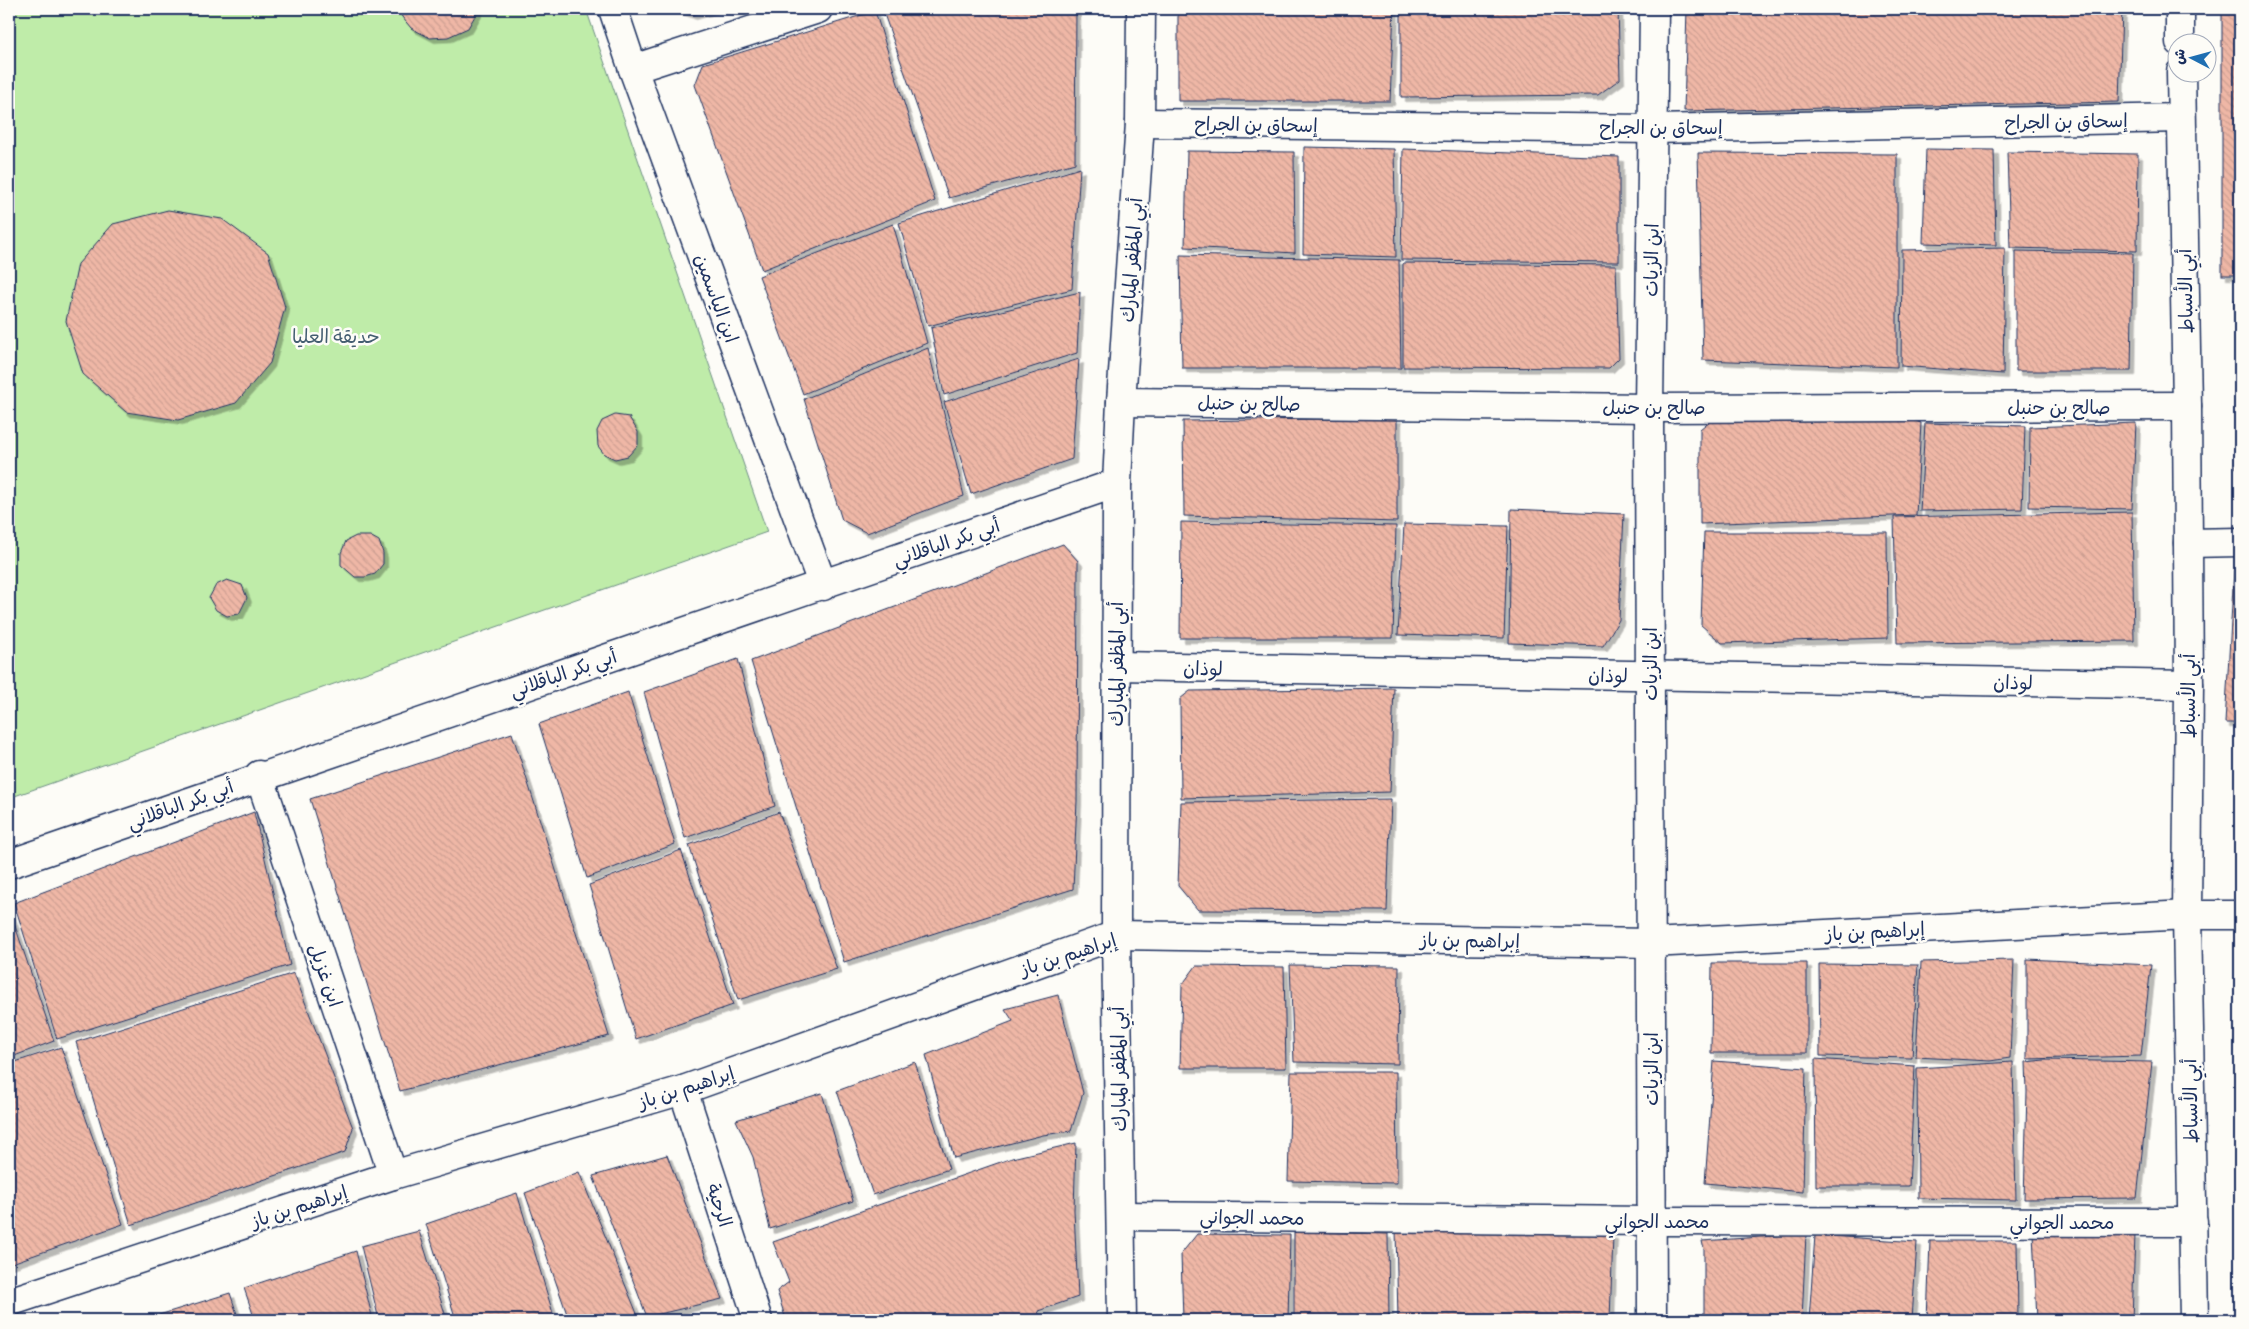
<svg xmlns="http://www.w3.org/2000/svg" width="2249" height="1329" font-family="'Patrick Hand','Playpen Sans Arabic',sans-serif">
<defs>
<pattern id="building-back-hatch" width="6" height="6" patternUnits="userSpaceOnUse" patternTransform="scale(1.25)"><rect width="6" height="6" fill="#efb7a6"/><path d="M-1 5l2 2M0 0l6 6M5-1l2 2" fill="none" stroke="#cc9e91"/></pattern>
<filter id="shadow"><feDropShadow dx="4.5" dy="4.5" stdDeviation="0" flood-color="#0004"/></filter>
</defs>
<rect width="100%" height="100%" fill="#fdfcf7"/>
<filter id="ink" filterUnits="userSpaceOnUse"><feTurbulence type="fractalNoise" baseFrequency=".02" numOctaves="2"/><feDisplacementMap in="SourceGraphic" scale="10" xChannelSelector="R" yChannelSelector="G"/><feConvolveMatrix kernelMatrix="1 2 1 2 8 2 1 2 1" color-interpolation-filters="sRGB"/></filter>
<g filter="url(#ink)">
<path fill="#bfeca9" stroke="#6d8e84" d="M 9,9 L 586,9 L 767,532 L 9,798 Z"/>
<g fill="url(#building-back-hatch)" stroke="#1b2f5e" filter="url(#shadow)">
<path d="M 399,9 L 479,9 L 468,28 L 448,37 L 430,38 L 411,28 L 402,17 Z"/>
<path d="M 676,9 L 713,9 L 692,15 Z"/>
<path d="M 896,9 L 1076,9 L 1075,163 L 949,198 L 884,14 Z"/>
<path d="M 1178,9 L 1394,9 L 1390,101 L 1178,101 Z"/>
<path d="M 1401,9 L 1618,9 L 1620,79 L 1598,95 L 1401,97 Z"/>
<path d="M 1687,9 L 2122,9 L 2119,102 L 1684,111 Z"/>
<rect x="2222" y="9" width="18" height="266"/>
<path d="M 875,11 L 935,201 L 762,270 L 695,85 L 703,64 Z"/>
<path d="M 1304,147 L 1394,149 L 1396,257 L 1303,254 Z"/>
<path d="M 1403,149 L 1619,157 L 1619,262 L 1401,260 Z"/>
<path d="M 1926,149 L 1994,150 L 1996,245 L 1923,243 Z"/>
<path d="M 1187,151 L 1294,152 L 1295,253 L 1185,247 Z"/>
<path d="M 2007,152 L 2138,154 L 2137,251 L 2010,248 Z"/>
<path d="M 1698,153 L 1897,154 L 1897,367 L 1703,360 Z"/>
<path d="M 1080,168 L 1072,289 L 928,326 L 899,223 Z"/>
<path d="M 168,210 L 222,219 L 268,253 L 285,307 L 270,363 L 236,403 L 178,420 L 126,412 L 83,374 L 66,321 L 78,264 L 113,224 Z"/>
<path d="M 893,224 L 927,343 L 803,394 L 759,276 Z"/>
<path d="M 2005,248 L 2003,374 L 1901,366 L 1902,250 Z"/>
<path d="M 2016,251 L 2133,253 L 2131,371 L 2016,371 Z"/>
<path d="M 1180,255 L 1399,260 L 1401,368 L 1182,368 Z"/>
<path d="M 1403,263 L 1616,265 L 1619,358 L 1609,368 L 1403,367 Z"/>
<path d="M 1080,292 L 1077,353 L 944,395 L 931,328 Z"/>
<path d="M 2234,300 L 2240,300 L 2240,468 L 2236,468 Z"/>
<path d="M 928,348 L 964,496 L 867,533 L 842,520 L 804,399 Z"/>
<path d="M 1079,359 L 1072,459 L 971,494 L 944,402 Z"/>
<path d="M 615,415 L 629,417 L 638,432 L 638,445 L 628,456 L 615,459 L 604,454 L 598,446 L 597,431 L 602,421 Z"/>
<path d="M 1397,418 L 1397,522 L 1184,516 L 1183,421 Z"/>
<path d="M 1711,420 L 1914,421 L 1921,423 L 1916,515 L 1700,524 L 1700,429 Z"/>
<path d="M 1925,423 L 2025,426 L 2022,509 L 1920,511 Z"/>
<path d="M 2136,423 L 2132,509 L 2029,507 L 2030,427 Z"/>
<path d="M 1511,509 L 1624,514 L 1619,620 L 1603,646 L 1509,643 Z"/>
<path d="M 2132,512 L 2134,641 L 1897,643 L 1894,517 Z"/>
<path d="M 1181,522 L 1396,526 L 1393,638 L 1180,638 Z"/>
<path d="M 1404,524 L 1508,526 L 1504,638 L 1398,635 Z"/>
<path d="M 1704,532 L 1887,532 L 1888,638 L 1722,643 L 1701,625 Z"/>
<path d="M 356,536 L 370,536 L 379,541 L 383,553 L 383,564 L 375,574 L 365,577 L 355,577 L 341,565 L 341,553 L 346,541 Z"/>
<path d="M 1063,544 L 1078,561 L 1077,801 L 1073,889 L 844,962 L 751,661 Z"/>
<path d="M 2234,570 L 2240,570 L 2240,723 L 2225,723 Z"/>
<path d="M 227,580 L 242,585 L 247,598 L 239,614 L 227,616 L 216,610 L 209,598 L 216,585 Z"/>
<path d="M 738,659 L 775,806 L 685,838 L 644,692 Z"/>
<path d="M 1394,688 L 1390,792 L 1181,798 L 1180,699 L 1190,691 Z"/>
<path d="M 628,692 L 675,844 L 587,878 L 539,724 Z"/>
<path d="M 512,733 L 609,1036 L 400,1091 L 310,799 Z"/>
<path d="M 1391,799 L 1387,911 L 1198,910 L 1178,886 L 1181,802 Z"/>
<path d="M 254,812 L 290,965 L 57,1039 L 14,903 Z"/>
<path d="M 779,812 L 837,969 L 738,1000 L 689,845 Z"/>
<path d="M 681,850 L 733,1005 L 636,1039 L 589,885 Z"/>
<path d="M 9,908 L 54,1041 L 9,1058 Z"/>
<path d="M 2027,959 L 2151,965 L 2141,1056 L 2027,1059 Z"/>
<path d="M 2014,960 L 2010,1058 L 1990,1061 L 1916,1057 L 1921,962 Z"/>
<path d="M 1712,963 L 1807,963 L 1807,1053 L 1711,1053 Z"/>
<path d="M 1819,964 L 1918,965 L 1912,1058 L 1820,1056 Z"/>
<path d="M 1290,965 L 1399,966 L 1398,1064 L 1294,1062 Z"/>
<path d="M 1196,966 L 1284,967 L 1286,1068 L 1180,1068 L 1182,985 Z"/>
<path d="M 294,973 L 353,1128 L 345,1152 L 131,1225 L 76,1042 Z"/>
<path d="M 1058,995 L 1083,1093 L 1071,1131 L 1043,1135 L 954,1158 L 926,1055 L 1013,1021 L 1005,1009 Z"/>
<path d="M 61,1047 L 123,1224 L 9,1264 L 9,1064 Z"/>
<path d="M 1815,1059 L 1915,1066 L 1909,1186 L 1816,1186 Z"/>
<path d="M 2044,1060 L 2152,1062 L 2137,1198 L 2024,1199 L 2027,1092 L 2026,1062 Z"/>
<path d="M 1714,1061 L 1806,1068 L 1803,1192 L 1705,1183 Z"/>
<path d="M 915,1062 L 949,1169 L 873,1195 L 837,1091 Z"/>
<path d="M 2013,1062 L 2016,1200 L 1918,1198 L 1917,1068 Z"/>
<path d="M 1291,1072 L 1396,1072 L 1397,1183 L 1288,1181 Z"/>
<path d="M 822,1093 L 853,1201 L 770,1229 L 753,1157 L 736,1120 Z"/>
<path d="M 1076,1143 L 1074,1210 L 1078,1297 L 1038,1311 L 1041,1320 L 786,1320 L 777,1291 L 789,1282 L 773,1242 L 1012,1158 Z"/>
<path d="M 667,1155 L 722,1299 L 647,1317 L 593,1176 Z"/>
<path d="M 579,1172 L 638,1316 L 623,1320 L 569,1320 L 525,1193 Z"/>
<path d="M 517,1193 L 555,1320 L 456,1320 L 426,1224 Z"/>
<path d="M 1396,1229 L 1613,1235 L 1610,1320 L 1398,1320 Z"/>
<path d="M 419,1231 L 447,1320 L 379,1320 L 361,1246 Z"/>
<path d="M 1294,1232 L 1388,1234 L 1389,1320 L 1294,1320 Z"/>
<path d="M 2033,1233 L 2135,1235 L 2132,1320 L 2037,1320 Z"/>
<path d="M 1197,1234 L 1290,1235 L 1288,1320 L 1183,1320 L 1181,1254 Z"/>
<path d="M 1806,1234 L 1802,1320 L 1704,1320 L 1704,1250 L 1702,1241 Z"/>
<path d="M 1815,1235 L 1917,1242 L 1912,1320 L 1809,1320 Z"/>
<path d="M 1930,1241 L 2017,1241 L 2018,1320 L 1927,1320 Z"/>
<path d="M 356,1251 L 373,1320 L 255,1320 L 244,1288 Z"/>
<path d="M 230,1293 L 239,1320 L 143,1320 Z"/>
</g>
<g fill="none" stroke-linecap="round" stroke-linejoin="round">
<g stroke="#1b2f5e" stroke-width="31">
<g id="minor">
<path d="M 613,9 L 633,69 L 823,586"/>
<path d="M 2180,9 L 2180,42"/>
<path d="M 633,69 L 818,9"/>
<path d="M 2181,72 L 2187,406 L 2189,685 L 2187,915 L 2194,1320"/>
<path d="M 1140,123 L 1653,129 L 2181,118"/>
<path d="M 1121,402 L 1649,408 L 2187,406"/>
<path d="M 2188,543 L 2240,542"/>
<path d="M 1116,666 L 2189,685"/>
<path d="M 259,775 L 393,1175"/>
<path d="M 9,864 C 377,734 748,612 1117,483"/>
<path d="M 683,1090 L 758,1320"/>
<path d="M 1121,1216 L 1652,1221 L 2193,1222"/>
<path d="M 9,1302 L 393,1175 L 683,1090 L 1116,935 L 1651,943 L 2187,915 L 2240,915"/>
<path d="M 1122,1320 L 1116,935 L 1117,483 L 1121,402 L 1140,123 L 1141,9"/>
<path d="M 1652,1320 L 1649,408 L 1654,9"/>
</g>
</g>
<use href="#minor" stroke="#fdfcf7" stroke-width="28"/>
</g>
</g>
<g text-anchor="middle" stroke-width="5" stroke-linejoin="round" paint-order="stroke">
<g font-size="19" fill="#1b2f5e" stroke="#fdfcf7">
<text transform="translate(2066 121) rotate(-1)" y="7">إسحاق بن الجراح</text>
<text transform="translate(1256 124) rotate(1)" y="7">إسحاق بن الجراح</text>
<text x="1661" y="134">إسحاق بن الجراح</text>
<text transform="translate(1131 260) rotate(-86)" y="7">أبي المظفر المبارك</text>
<text transform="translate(1651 260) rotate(-89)" y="7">ابن الزيات</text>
<text transform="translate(2185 291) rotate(-91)" y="7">أبي الأسباط</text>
<text transform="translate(717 298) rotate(70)" y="7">ابن الياسمين</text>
<text transform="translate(1249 403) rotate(1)" y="7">صالح بن حنبل</text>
<text x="1654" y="414">صالح بن حنبل</text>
<text x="2059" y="414">صالح بن حنبل</text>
<text transform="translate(946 542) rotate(-19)" y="7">أبي بكر الباقلاني</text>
<text transform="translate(1116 664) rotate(-90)" y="7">أبي المظفر المبارك</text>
<text transform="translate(1650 664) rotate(-90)" y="7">ابن الزيات</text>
<text transform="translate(1203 668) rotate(1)" y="7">لوذان</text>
<text transform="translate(563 673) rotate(-19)" y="7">أبي بكر الباقلاني</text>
<text transform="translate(1608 675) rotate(1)" y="7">لوذان</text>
<text transform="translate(2013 682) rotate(1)" y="7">لوذان</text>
<text transform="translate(2188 696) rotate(-90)" y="7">أبي الأسباط</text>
<text transform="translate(180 804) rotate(-20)" y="7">أبي بكر الباقلاني</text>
<text transform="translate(1875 931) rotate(-3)" y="7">إبراهيم بن باز</text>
<text transform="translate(1470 940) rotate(1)" y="7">إبراهيم بن باز</text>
<text transform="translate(1068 954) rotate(-18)" y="7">إبراهيم بن باز</text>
<text transform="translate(326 975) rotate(71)" y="7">ابن غزيل</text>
<text transform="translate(1118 1069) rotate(-91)" y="7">أبي المظفر المبارك</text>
<text transform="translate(1651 1069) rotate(-90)" y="7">ابن الزيات</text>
<text transform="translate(686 1087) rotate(-18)" y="7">إبراهيم بن باز</text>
<text transform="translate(2190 1101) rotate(-91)" y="7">أبي الأسباط</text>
<text transform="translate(720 1205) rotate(72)" y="7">الرحية</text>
<text transform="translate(299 1206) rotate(-18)" y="7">إبراهيم بن باز</text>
<text transform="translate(1252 1217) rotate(1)" y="7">محمد الجواني</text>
<text x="1657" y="1228">محمد الجواني</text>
<text x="2062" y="1229">محمد الجواني</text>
</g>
<g font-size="19" fill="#445e71" stroke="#fdfcf7">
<text x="336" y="343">حديقة العليا</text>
</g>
</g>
<rect width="2249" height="1329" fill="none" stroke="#fdfcf7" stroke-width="30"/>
<rect x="15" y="15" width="2219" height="1299" fill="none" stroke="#1b2f5e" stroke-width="2" filter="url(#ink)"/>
<g transform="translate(2192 58) rotate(276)"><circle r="24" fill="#fdfcf7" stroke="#a3aaba"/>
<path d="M0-4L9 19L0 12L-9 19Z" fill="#1f6fb2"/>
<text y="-8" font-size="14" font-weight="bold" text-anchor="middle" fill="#1b2f5e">ش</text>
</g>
</svg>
